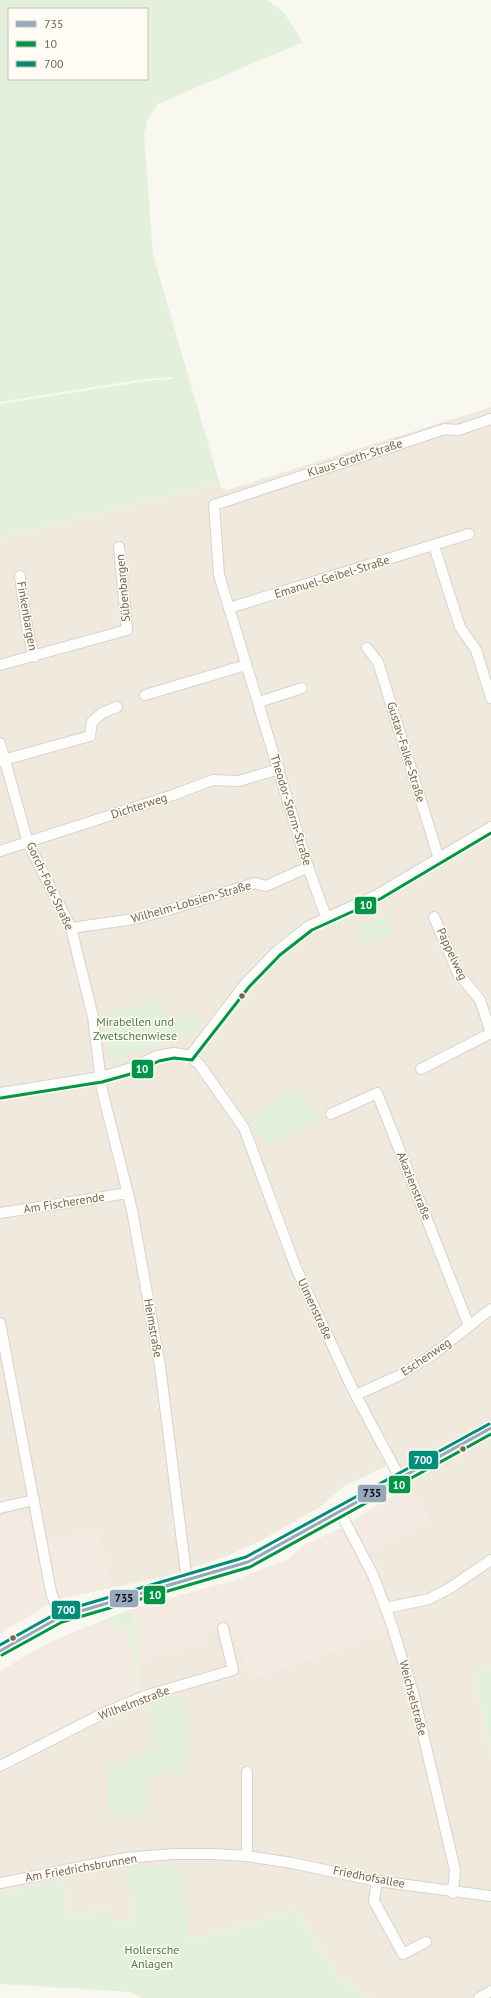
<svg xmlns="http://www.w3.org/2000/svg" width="491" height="1998" font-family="'PT Sans',sans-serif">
<rect width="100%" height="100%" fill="#f8f7f0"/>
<path fill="#efeadd" d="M 491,407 L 491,1670 L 474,1673 L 491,1755 L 491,1998 L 371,1998 L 338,1977 L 296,1910 L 190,1941 L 127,1869 L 135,1920 L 112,1923 L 109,1909 L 68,1916 L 63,1881 L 0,1894 L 0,1760 L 140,1689 L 140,1658 L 207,1642 L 205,1633 L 230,1624 L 251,1679 L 399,1626 L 379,1573 L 369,1551 L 429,1521 L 396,1461 L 343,1487 L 320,1507 L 258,1542 L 227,1556 L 168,1576 L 111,1588 L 98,1531 L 34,1544 L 22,1512 L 0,1517 L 0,538 L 212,485 L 227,490 Z"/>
<g fill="#f3eae1">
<path d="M 411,1487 L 429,1521 L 369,1551 L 379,1573 L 399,1626 L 250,1679 L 230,1624 L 206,1633 L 207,1642 L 140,1658 L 131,1609 L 235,1580 L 290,1558 L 301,1547 L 349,1524 L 375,1506 Z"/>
<path d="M 22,1512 L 29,1517 L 34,1544 L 98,1531 L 111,1588 L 58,1599 L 12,1626 L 0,1635 L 0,1517 Z"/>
<path d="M 99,1622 L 122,1628 L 137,1659 L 140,1689 L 0,1760 L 0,1672 L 23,1657 L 52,1641 Z"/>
</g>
<g fill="#e3f0dc" fill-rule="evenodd">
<path d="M 0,0 L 268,0 L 284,13 L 303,42 L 158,104 L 148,118 L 144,134 L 153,255 L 221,488 L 212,485 L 0,538 L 0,404 L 147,381 L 173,379 L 172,377 L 144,379 L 0,402 ZM 9,9 L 147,9 L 147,79 L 9,79 Z"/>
<path d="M 384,914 L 393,931 L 367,946 L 358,927 Z"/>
<path d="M 158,1001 L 171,1021 L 197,1014 L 200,1028 L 112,1061 L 106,1043 L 110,1030 L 107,1013 Z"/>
<path d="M 296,1087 L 319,1119 L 267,1145 L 249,1118 Z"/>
<path d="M 131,1609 L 140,1658 L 140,1689 L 137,1659 L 122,1628 L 99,1622 Z"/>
<path d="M 491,1670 L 491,1755 L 474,1673 Z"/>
<path d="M 163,1697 L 185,1698 L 187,1773 L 146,1774 L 146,1814 L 109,1815 L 108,1767 L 156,1746 L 149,1702 Z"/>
<path d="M 179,1864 L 190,1941 L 296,1910 L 338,1977 L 371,1998 L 142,1998 L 130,1992 L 0,1984 L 0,1894 L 63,1880 L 68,1916 L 110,1909 L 112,1923 L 135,1920 L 126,1868 Z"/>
</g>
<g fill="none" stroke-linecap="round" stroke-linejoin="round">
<g stroke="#d7d3cd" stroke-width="12">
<g id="minor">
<path d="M 434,546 L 460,627 L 476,650 L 491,698"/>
<path d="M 20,576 L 27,627 L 34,657"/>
<path d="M 229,608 L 469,534"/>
<path d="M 367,648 L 378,662 L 439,859"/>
<path d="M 0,665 L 127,630 L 119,547"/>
<path d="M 145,695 L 246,665"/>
<path d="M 259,702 L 302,688"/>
<path d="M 0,743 L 28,843 L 71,928 L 93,1017 L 102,1090 L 132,1210 L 160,1366 L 187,1581"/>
<path d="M 0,761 L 90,736 L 92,722 L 102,713 L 117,707"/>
<path d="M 0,851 L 173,795 L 213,780 L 239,781 L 279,769"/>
<path d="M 326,917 L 308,867 L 219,575 L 214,505 L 445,429 L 458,430 L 491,419"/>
<path d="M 434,917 L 458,973 L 480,1000 L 491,1033"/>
<path d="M 71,928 L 134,919 L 165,911 L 255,883 L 266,886 L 308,867"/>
<path d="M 190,1056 L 245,984 L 277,951 L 309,926 L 377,895 L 491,827"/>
<path d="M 421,1069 L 491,1033"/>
<path d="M 0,1093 L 101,1077 L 132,1068 L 157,1056 L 174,1053 L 190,1056 L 199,1064 L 244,1128 L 296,1268 L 353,1390 L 400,1478"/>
<path d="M 331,1114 L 377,1093 L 469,1326"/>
<path d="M 0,1213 L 128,1193"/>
<path d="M 0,1323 L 51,1592 L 60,1617"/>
<path d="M 356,1395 L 400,1375 L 432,1355 L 491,1309"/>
<path d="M 0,1508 L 34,1500"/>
<path d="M 340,1512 L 373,1575 L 391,1623 L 414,1696 L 455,1870 L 453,1893"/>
<path d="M 386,1608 L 429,1599 L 450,1588 L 491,1560"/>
<path d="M 0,1766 L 106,1712 L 148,1695 L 233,1670 L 223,1628"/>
<path d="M 247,1772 L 247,1856"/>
<path d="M 377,1881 L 374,1901 L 403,1954 L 426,1942"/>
<path d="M 0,1883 L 125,1858 L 174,1854 L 214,1854 L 247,1856 L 292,1863 L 377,1881 L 491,1896"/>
<path d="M 479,1998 L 491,1991"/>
</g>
</g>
<g stroke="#d9d4cc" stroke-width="15">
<path id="major" d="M 0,1651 L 60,1617 L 121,1598 L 187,1581 L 248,1562 L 491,1428"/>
</g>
<use href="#minor" stroke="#fefefd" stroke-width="10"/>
<use href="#major" stroke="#f2f0e8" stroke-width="13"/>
<g stroke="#fefcf4" stroke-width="6">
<path id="bus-1" d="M 0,1651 L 60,1617 L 248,1562 L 491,1428"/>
</g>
<g stroke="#fefcf4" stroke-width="6">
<g id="bus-2">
<path d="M 1,1098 L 102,1082 L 134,1073 L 159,1061 L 174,1058 L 192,1060 L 249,987 L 280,955 L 312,930 L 380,899 L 491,833"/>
<path d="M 2,1655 L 62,1622 L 250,1567 L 491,1434"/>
</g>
</g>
<g stroke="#fefcf4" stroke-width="6">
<path id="bus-3" d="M 0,1645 L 59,1612 L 246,1557 L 489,1424"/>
</g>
<use href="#bus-1" stroke="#97a7bc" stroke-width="3"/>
<use href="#bus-2" stroke="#009646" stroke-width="3"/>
<use href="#bus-3" stroke="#008e7b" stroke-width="3"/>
</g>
<g fill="#776550" stroke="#fefcf4" stroke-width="1.5">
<circle cx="242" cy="996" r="3.5"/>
<circle cx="463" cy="1449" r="3.5"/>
<circle cx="13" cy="1638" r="3.5"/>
</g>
<g text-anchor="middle" stroke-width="3" stroke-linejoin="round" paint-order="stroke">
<g font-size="12" fill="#776550" stroke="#fefcf4">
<text transform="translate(355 458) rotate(-18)" y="4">Klaus-Groth-Straße</text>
<text transform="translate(332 577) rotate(-17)" y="4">Emanuel-Geibel-Straße</text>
<text transform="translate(123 588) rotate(-95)" y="4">Sübenbargen</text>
<text transform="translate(27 616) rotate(80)" y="4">Finkenbargen</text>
<text transform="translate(406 752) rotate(73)" y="4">Gustav-Falke-Straße</text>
<text transform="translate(139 806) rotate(-18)" y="4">Dichterweg</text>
<text transform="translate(291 810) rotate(73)" y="4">Theodor-Storm-Straße</text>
<text transform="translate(50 886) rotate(65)" y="4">Gorch-Fock-Straße</text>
<text transform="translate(191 902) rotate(-16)" y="4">Wilhelm-Lobsien-Straße</text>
<text transform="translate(452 954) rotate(65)" y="4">Pappelweg</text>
<text transform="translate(414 1186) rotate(68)" y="4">Akazienstraße</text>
<text transform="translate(64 1203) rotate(-9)" y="4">Am Fischerende</text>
<text transform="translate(315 1309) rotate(65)" y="4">Ulmenstraße</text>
<text transform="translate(153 1328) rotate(80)" y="4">Heimstraße</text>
<text transform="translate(426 1357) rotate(-34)" y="4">Eschenweg</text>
<text transform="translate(413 1698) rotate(75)" y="4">Weichselstraße</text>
<text transform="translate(134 1703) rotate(-21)" y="4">Wilhelmstraße</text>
<text transform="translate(81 1868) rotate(-10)" y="4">Am Friedrichsbrunnen</text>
<text transform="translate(369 1877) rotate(11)" y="4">Friedhofsallee</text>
</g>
<g font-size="12" fill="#4e7c48" stroke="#fefcf4">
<text x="135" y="1026">Mirabellen und<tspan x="135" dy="14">Zwetschenwiese</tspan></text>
<text x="152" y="1954">Hollersche<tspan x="152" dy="14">Anlagen</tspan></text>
</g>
</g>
<g stroke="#fefcf4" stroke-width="1.5">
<rect x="354" y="896" width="23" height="19" rx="4" fill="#009646"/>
<rect x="131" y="1059" width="23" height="20" rx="4" fill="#009646"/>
<rect x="408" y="1450" width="31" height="20" rx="4" fill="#008e7b"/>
<rect x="388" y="1475" width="23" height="19" rx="4" fill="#009646"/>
<rect x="357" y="1484" width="30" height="19" rx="4" fill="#97a7bc"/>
<rect x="143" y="1585" width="23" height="20" rx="4" fill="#009646"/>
<rect x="109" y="1589" width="30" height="19" rx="4" fill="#97a7bc"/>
<rect x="51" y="1600" width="30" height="20" rx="4" fill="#008e7b"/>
</g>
<g font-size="11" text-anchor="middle" font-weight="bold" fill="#fff">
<text x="366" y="909">10</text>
<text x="142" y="1073">10</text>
<text x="423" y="1464">700</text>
<text x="399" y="1489">10</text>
<text x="155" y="1599">10</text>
<text x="66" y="1614">700</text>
</g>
<g font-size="11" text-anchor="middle" font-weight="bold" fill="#111">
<text x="372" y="1497">735</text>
<text x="124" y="1602">735</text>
</g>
<rect x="8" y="8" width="140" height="72" fill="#fefcf4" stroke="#c8c0b2"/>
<rect x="16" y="21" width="20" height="6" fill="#97a7bc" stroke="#c8c0b2"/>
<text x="44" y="28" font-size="12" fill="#776550">735</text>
<rect x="16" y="41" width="20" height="6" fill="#009646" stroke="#c8c0b2"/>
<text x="44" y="48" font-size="12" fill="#776550">10</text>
<rect x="16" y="61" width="20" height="6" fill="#008e7b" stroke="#c8c0b2"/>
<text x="44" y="68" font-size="12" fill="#776550">700</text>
</svg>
